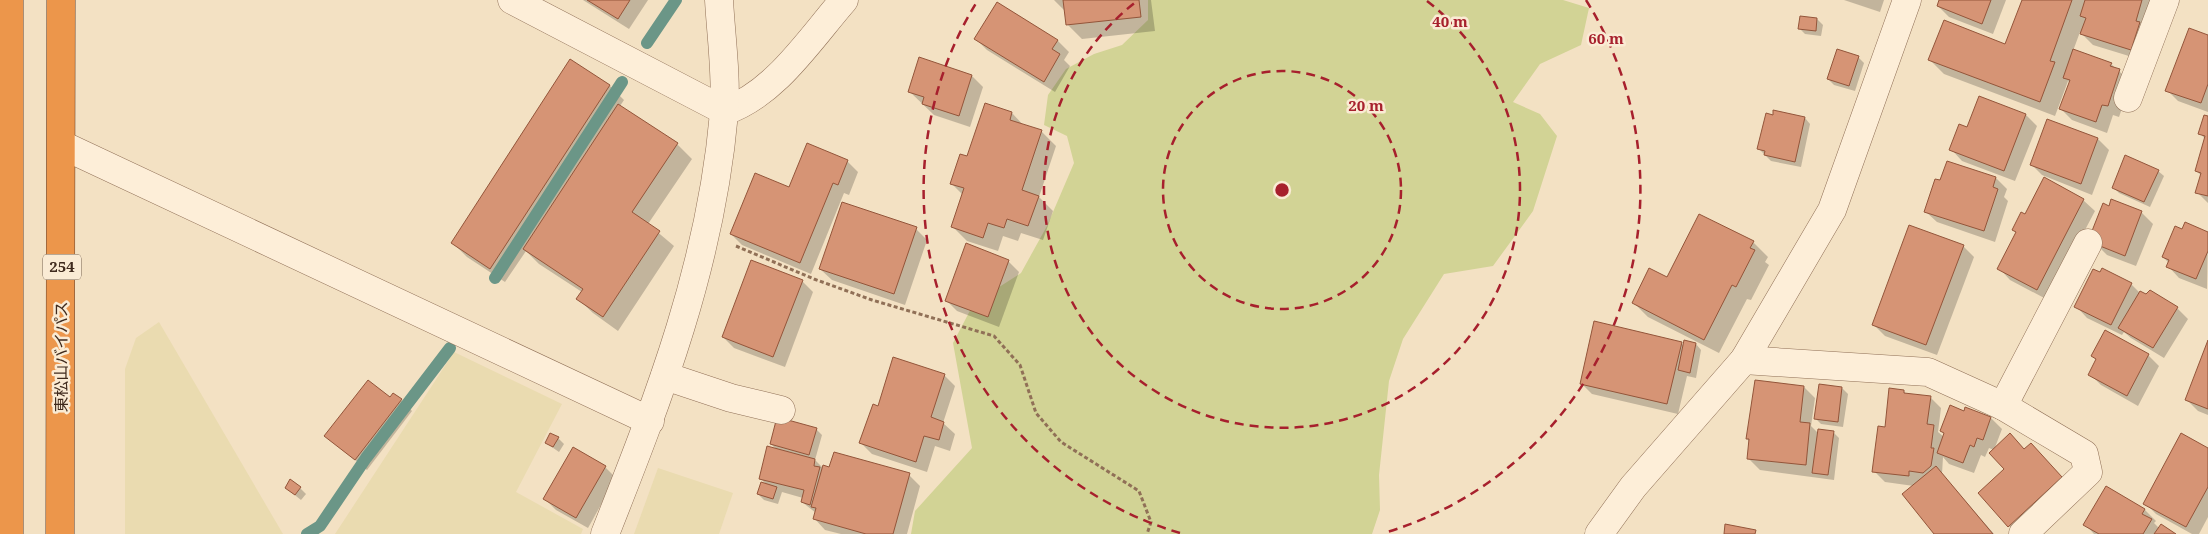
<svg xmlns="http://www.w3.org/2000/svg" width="2208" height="534" font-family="'Noto Serif','Noto Sans JP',serif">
<rect width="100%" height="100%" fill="#f3e1c3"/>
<g fill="#eadbb0">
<path d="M 159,322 L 283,534 L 125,534 L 125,369 L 136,338 Z"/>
<path d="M 454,352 L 562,404 L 516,492 L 583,529 L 581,534 L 335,534 Z"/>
<path d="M 658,468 L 733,493 L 719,534 L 634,534 Z"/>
</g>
<path fill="#d2d395" d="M 1148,0 L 1563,0 L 1589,8 L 1581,45 L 1540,64 L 1513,102 L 1540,114 L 1557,136 L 1533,211 L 1493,266 L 1444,274 L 1403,339 L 1389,381 L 1379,475 L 1380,510 L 1372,534 L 911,534 L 915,511 L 972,448 L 953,343 L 974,303 L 1021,273 L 1047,226 L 1074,163 L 1067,136 L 1044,125 L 1048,95 L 1066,69 L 1094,54 L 1122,45 L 1148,20 Z"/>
<g fill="#0003">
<path d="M 583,0 L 648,0 L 629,29 Z"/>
<path d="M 1054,0 L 1151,0 L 1155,31 L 1082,39 L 1067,24 L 1066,12 Z"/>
<path d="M 1844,0 L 1884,0 L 1880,12 Z"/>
<path d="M 1940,0 L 2006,0 L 1993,34 L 1949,17 L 1938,6 Z"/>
<path d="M 2023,0 L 2152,0 L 2142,60 L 2093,45 L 2080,32 L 2073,51 L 2111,64 L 2131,82 L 2119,117 L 2113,115 L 2107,133 L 2072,120 L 2061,109 L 2070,83 L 2068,81 L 2055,116 L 1944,74 L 1930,60 L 2006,46 Z"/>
<path d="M 997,4 L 1058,41 L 1069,52 L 1064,60 L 1070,66 L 1055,92 L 987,50 L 976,39 Z"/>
<path d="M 1817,19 L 1823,25 L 1821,36 L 1805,34 L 1799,28 Z"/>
<path d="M 2208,36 L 2208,112 L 2178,101 L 2167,90 Z"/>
<path d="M 1858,57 L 1864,63 L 1855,91 L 1834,85 L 1828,79 Z"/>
<path d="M 972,76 L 983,87 L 970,127 L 934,115 L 909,91 Z"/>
<path d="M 609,85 L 624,100 L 620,106 L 677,144 L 692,159 L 648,224 L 674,246 L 618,331 L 593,313 L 578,299 L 582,292 L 539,264 L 526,251 L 505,282 L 467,257 L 453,243 Z"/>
<path d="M 1980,97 L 2026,115 L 2037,126 L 2015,181 L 1962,161 L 1951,149 L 1968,129 Z"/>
<path d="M 1012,113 L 1024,126 L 1041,131 L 1056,146 L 1039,197 L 1053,211 L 1043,240 L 1021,233 L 1018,241 L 1003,236 L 998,251 L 967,241 L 953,227 L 963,195 L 952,184 L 968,158 Z"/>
<path d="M 2208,117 L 2208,203 L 2197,192 L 2202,176 L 2196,171 L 2205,139 L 2200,133 Z"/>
<path d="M 1805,118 L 1810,124 L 1801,167 L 1771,161 L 1759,149 Z"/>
<path d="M 2048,120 L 2098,139 L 2109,150 L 2092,195 L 2042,175 L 2031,164 Z"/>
<path d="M 847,161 L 858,172 L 849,195 L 844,193 L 811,274 L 742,245 L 731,234 L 790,189 Z"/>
<path d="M 1948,162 L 1996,178 L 2007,189 L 2004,197 L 2008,201 L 1995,242 L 1937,222 L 1925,211 L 1941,182 Z"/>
<path d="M 2158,171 L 2164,176 L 2150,207 L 2119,193 L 2113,187 Z"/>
<path d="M 2083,200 L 2095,211 L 2048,300 L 2010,280 L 1999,268 L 2017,233 L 2013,230 L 2025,216 Z"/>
<path d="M 2112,201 L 2142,213 L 2153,224 L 2136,266 L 2107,255 L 2096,244 Z"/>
<path d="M 916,229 L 927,240 L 905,305 L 832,280 L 820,269 Z"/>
<path d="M 2183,230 L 2208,233 L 2207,289 L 2179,278 L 2168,266 L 2169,263 L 2163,257 Z"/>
<path d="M 1753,242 L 1768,257 L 1765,262 L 1769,265 L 1751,300 L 1747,299 L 1719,353 L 1648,317 L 1634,303 L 1668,279 Z"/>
<path d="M 1963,246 L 1974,257 L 1937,355 L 1885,336 L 1874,325 Z"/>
<path d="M 1008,261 L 1019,272 L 999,327 L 957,311 L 946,300 Z"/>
<path d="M 2100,274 L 2131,284 L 2140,293 L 2177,308 L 2188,319 L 2164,358 L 2131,338 L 2124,332 L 2122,335 L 2087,318 L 2076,306 Z"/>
<path d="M 802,281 L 813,292 L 785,367 L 734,348 L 723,337 Z"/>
<path d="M 1681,343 L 1684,346 L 1696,344 L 1701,350 L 1696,378 L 1687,376 L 1678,414 L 1592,394 L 1581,383 Z"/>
<path d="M 2208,343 L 2208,415 L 2198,411 L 2187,400 Z"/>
<path d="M 2148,355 L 2159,366 L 2138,406 L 2101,385 L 2090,374 L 2097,360 L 2092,356 Z"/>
<path d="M 944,375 L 955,386 L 943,423 L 955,434 L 950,451 L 935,446 L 927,472 L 872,454 L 861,443 L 879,407 Z"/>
<path d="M 1804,387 L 1815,398 L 1811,426 L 1819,434 L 1834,433 L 1839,438 L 1834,480 L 1760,470 L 1749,459 L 1750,442 L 1747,439 Z"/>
<path d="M 1842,388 L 1848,394 L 1843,427 L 1821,424 L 1815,418 Z"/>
<path d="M 1903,391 L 1907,395 L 1930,397 L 1941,408 L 1938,432 L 1944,437 L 1945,434 L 1942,431 L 1965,412 L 1991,418 L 2002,429 L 1994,450 L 2010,435 L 2025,450 L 2042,456 L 2072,489 L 2017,534 L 2009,526 L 2005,469 L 1994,450 L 1989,448 L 1985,457 L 1981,455 L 1974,473 L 1949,464 L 1943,457 L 1942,474 L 1994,534 L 1936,534 L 1914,486 L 1885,482 L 1874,471 L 1886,428 Z"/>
<path d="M 390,398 L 401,400 L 412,411 L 367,470 L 326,436 Z"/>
<path d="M 816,429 L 822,435 L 815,460 L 823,468 L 909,475 L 920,486 L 907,534 L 841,534 L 825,530 L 814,518 L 816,513 L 802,502 L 803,498 L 782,492 L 778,504 L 764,500 L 758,494 L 767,485 L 760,478 L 777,450 L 771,444 Z"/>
<path d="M 558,438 L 564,444 L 559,452 L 546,443 Z"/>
<path d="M 2208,449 L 2208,517 L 2199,534 L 2192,534 L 2156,514 L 2145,503 Z"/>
<path d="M 605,467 L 616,478 L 588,528 L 556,510 L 545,499 Z"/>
<path d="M 286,488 L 300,488 L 306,494 L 301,500 Z"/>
<path d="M 2145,510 L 2156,521 L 2154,523 L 2160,529 L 2174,534 L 2094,534 L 2085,524 Z"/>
</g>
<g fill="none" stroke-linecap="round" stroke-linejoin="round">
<g stroke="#6b9687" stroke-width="12">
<path d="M 647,43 L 676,0"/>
<path d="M 495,278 L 622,82"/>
<path d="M 307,534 L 320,526 L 366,458 L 450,348"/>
</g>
</g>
<g fill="#d69475" stroke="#93553a">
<path d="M 587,0 L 630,0 L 618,19 Z"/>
<path d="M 1063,0 L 1139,0 L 1141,17 L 1066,25 Z"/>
<path d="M 1939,0 L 1991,0 L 1982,24 L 1937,6 Z"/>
<path d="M 2022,0 L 2072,0 L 2050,61 L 2055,62 L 2040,102 L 1928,60 L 1944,20 L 2005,44 Z"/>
<path d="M 2085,0 L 2142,0 L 2136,21 L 2140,22 L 2131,50 L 2080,34 L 2086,18 L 2080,16 Z"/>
<path d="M 997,2 L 1058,40 L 1052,49 L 1060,54 L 1044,82 L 974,39 Z"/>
<path d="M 1800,16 L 1817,18 L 1816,31 L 1798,29 Z"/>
<path d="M 2189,28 L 2208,35 L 2208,84 L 2201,103 L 2165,91 Z"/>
<path d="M 1837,49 L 1859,56 L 1849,86 L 1827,79 Z"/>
<path d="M 2073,49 L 2112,63 L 2110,66 L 2120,69 L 2108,106 L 2102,105 L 2096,122 L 2059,109 L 2070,80 L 2063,78 Z"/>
<path d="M 919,57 L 972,75 L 959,116 L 922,104 L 924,97 L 908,92 Z"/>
<path d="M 570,59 L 610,85 L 490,269 L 451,243 Z"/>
<path d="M 1979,96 L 2026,114 L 2004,171 L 1949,150 L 1959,124 L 1967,127 Z"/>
<path d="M 985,103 L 1012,112 L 1010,120 L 1042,130 L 1022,190 L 1039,196 L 1028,226 L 1007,219 L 1004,228 L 988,223 L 983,238 L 951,227 L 964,188 L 950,184 L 960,154 L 967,156 Z"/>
<path d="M 618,104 L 678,143 L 632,212 L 660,231 L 603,317 L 576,299 L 583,289 L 523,249 Z"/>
<path d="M 1773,110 L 1805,117 L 1795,162 L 1764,155 L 1765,151 L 1757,149 L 1766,113 L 1773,115 Z"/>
<path d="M 2204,115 L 2208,116 L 2208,196 L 2195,193 L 2201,173 L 2195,171 L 2205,136 L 2198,134 Z"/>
<path d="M 2047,119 L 2098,138 L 2081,184 L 2030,165 Z"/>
<path d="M 807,143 L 848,160 L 838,185 L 833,183 L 800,263 L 730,234 L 755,173 L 789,187 Z"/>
<path d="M 2125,155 L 2159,170 L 2144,202 L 2112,188 Z"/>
<path d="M 1947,161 L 1996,177 L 1993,187 L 1998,189 L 1984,231 L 1924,212 L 1935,179 L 1940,180 Z"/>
<path d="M 2044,177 L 2084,199 L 2037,290 L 1997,269 L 2016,232 L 2012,230 L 2021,212 L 2025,214 Z"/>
<path d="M 2111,199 L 2142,211 L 2125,256 L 2095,244 L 2090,236 L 2103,203 L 2109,206 Z"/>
<path d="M 842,202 L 917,227 L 894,294 L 819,269 Z"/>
<path d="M 1699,214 L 1754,241 L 1750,248 L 1755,250 L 1736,287 L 1732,285 L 1704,340 L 1632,303 L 1649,268 L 1667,277 Z"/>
<path d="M 2185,222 L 2208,232 L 2208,251 L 2196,279 L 2166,267 L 2169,260 L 2162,257 L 2175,226 L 2182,229 Z"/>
<path d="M 1909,225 L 1964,245 L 1926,345 L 1872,325 Z"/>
<path d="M 966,243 L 1009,260 L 988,317 L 945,301 Z"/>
<path d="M 751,260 L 803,280 L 773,357 L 722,337 Z"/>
<path d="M 2102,268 L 2132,283 L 2111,325 L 2074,307 L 2093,269 L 2100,272 Z"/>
<path d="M 2150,290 L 2178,307 L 2153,348 L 2118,328 L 2140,291 L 2146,294 Z"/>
<path d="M 1594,321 L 1682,342 L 1667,404 L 1580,384 Z"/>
<path d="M 2105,330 L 2149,354 L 2127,396 L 2088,375 L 2096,359 L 2091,356 Z"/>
<path d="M 1684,340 L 1696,343 L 1690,373 L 1678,370 Z"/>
<path d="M 2208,340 L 2208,409 L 2185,400 Z"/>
<path d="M 893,357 L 945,374 L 931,417 L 944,422 L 939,440 L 924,436 L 916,462 L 859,443 L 873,404 L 878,406 Z"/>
<path d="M 368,380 L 390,397 L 393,393 L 402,399 L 355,460 L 324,436 Z"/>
<path d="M 1755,380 L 1804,386 L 1800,422 L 1810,423 L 1806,465 L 1747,459 L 1749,439 L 1746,439 Z"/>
<path d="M 1819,384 L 1842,387 L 1838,422 L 1814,419 Z"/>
<path d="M 1889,388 L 1904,390 L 1904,393 L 1931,396 L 1927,424 L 1934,425 L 1931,448 L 1934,448 L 1931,466 L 1923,473 L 1909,471 L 1909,476 L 1872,472 L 1878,426 L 1885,427 Z"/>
<path d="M 1950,405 L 1964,411 L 1965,407 L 1991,417 L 1983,440 L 1977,438 L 1974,447 L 1970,445 L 1963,463 L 1937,453 L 1944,433 L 1940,431 Z"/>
<path d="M 777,417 L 817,428 L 809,455 L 770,444 Z"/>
<path d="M 1818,429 L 1834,431 L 1828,475 L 1812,473 Z"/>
<path d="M 550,433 L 559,437 L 553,447 L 545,443 Z"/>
<path d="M 2010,433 L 2024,449 L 2031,443 L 2062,477 L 2008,527 L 1978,493 L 2004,469 L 1989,453 Z"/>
<path d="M 2181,433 L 2208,448 L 2208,487 L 2186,527 L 2143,504 Z"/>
<path d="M 767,446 L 815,459 L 814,466 L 820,467 L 810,505 L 801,502 L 804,490 L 759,479 Z"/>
<path d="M 573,447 L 606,466 L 576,518 L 543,499 Z"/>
<path d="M 834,452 L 910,473 L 893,534 L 866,534 L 813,519 L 816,508 L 811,507 L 823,465 L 829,467 Z"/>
<path d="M 1936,466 L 1993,534 L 1934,534 L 1902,494 Z"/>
<path d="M 290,479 L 301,487 L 295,495 L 285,488 Z"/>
<path d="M 761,482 L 777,487 L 773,499 L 757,494 Z"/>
<path d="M 2106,486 L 2145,509 L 2142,514 L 2152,519 L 2143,534 L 2099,534 L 2083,525 Z"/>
<path d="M 1725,524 L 1756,530 L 1755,534 L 1724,534 Z"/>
<path d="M 2161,524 L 2176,534 L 2154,534 Z"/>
</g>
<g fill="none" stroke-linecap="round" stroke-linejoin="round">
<g stroke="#907057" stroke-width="29">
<g id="minor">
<path d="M 512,0 L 725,111 C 775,94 810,39 844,0"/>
<path d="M 2128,98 L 2165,0"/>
<path d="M 62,145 L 650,421"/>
<path d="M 1744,360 L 1928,372 L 2003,406 L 2084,454 L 2088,472 L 2023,534"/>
<path d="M 665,376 L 731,398 L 781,410"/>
<path d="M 2003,406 L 2088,243"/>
<path d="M 605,534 C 660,395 711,264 724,113 C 727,78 721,36 719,0"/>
<path d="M 1599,534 L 1633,487 L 1744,360 L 1832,210 L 1907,0"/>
</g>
</g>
<g stroke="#5e3e2c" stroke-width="29">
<g id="highway">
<path d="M 9,0 L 9,534"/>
<path d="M 60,534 L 61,0"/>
</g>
</g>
<path stroke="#907057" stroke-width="3" stroke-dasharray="4 2.5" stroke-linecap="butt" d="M 736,246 L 814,279 L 872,300 L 994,336 L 1020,365 L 1036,413 L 1061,442 L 1139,491 L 1151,522 L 1147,534"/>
<use href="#minor" stroke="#fdeed8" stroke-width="28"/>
<use href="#highway" stroke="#ec964b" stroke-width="28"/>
</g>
<g fill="none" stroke="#a7202d" stroke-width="2.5" stroke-dasharray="9 6">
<circle cx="1282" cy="190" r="119"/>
<path d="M1427 1A238 238 0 1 1 1137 1"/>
<path d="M1180 533A358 358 0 0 1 978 0M1586 0A358 358 0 0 1 1384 533"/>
</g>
<g text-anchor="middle" stroke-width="5" stroke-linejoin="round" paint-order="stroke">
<rect fill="#faebd4" stroke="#776454" stroke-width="1" x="43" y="254.5" width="38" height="25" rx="4"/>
<g font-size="15" font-weight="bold" fill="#3f2a1d">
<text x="62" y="272">254</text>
</g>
<g font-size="16" fill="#3f2a1d" stroke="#faebd4">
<text transform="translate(61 357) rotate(-90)" y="6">東松山バイパス</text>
</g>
</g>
<circle cx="1282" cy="190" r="8" fill="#a7202d" stroke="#faebd4" stroke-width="2.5"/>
<g font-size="15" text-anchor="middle" font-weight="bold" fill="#a7202d" stroke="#faebd4" stroke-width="5" stroke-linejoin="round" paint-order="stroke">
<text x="1450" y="27">40 m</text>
<text x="1606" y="44">60 m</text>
<text x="1366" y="111">20 m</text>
</g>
</svg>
